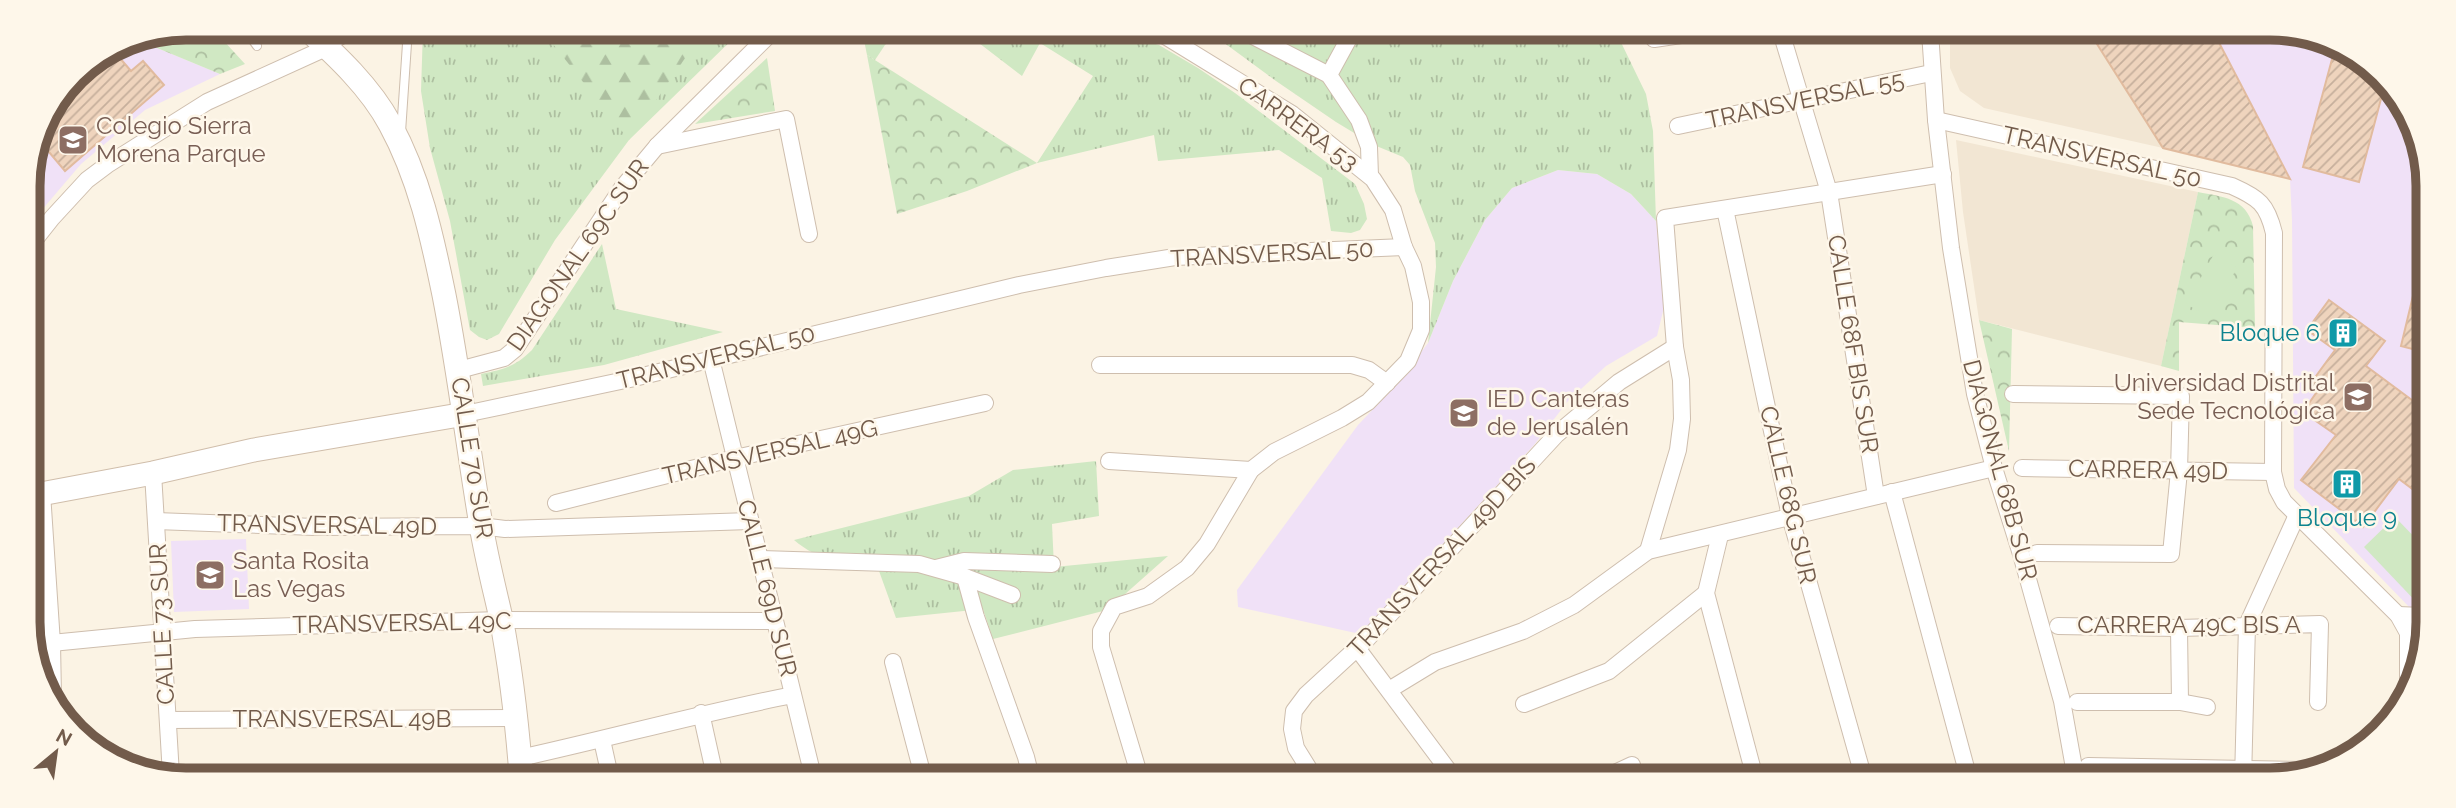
<svg xmlns="http://www.w3.org/2000/svg" width="2456" height="808" font-family="Raleway,sans-serif">
<defs>
<pattern id="grass-tufts" width="24" height="20" patternUnits="userSpaceOnUse" patternTransform="scale(1.75)"><rect width="24" height="20" fill="#d0e8c3"/><path d="M3 7l-1-3M5 7V3M7 7l1-3M15 17l-1-3M17 17v-4M19 17l1-3" fill="none" stroke="#adbfa0"/></pattern>
<pattern id="forest-firs" width="22" height="20" patternUnits="userSpaceOnUse" patternTransform="scale(1.75)"><rect width="22" height="20" fill="#d0e8c3"/><path d="M5 1l3.5 6h-7zM16 11l3.5 6h-7z" fill="#adbfa0"/></pattern>
<pattern id="park-crowns" width="20" height="18" patternUnits="userSpaceOnUse" patternTransform="scale(1.75)"><rect width="20" height="18" fill="#d0e8c3"/><path d="M2 6a3 3 0 1 1 6 0M12 15a3 3 0 1 1 6 0" fill="none" stroke="#adbfa0"/></pattern>
<pattern id="building-hatch" width="6" height="6" patternUnits="userSpaceOnUse" patternTransform="scale(1.75)"><rect width="6" height="6" fill="#efd4bd"/><path d="M-1 1l2-2M0 6l6-6M5 7l2-2" fill="none" stroke="#c6af9c"/></pattern>
</defs>
<rect width="100%" height="100%" fill="#fbf3e4"/>
<g fill="#f2e6d3">
<path d="M 1950,33 L 2090,33 L 2163,148 L 1984,108 L 1960,91 L 1950,68 Z"/>
<path d="M 1956,140 L 2198,192 L 2161,366 L 1979,320 L 1963,212 Z"/>
</g>
<g fill="#f0e1f7">
<path d="M 2214,33 L 2311,33 L 2389,81 L 2425,155 L 2423,611 L 2413,611 L 2294,488 L 2292,220 L 2290,179 Z"/>
<path d="M 133,38 L 220,74 L 145,110 L 81,164 L 29,225 L 28,176 L 44,116 L 74,74 L 126,40 Z"/>
<path d="M 1558,170 L 1597,174 L 1631,194 L 1656,221 L 1665,303 L 1657,336 L 1606,366 L 1568,401 L 1534,445 L 1360,634 L 1238,607 L 1237,590 L 1358,425 L 1399,382 L 1428,343 L 1453,281 L 1485,220 L 1512,188 Z"/>
<path d="M 246,539 L 249,609 L 174,612 L 171,541 Z"/>
</g>
<g fill="url(#grass-tufts)">
<path d="M 423,29 L 743,29 L 629,140 L 555,240 L 499,334 L 487,340 L 479,337 L 470,330 L 450,221 L 430,148 L 421,91 Z"/>
<path d="M 862,30 L 895,30 L 875,60 L 867,55 Z"/>
<path d="M 962,30 L 1107,30 L 1159,45 L 1198,68 L 1235,93 L 1355,184 L 1364,204 L 1367,219 L 1360,230 L 1351,233 L 1331,231 L 1322,178 L 1279,150 L 1158,161 L 1154,135 L 1037,163 L 1093,76 L 1040,43 L 1022,76 Z"/>
<path d="M 1208,31 L 1616,32 L 1646,94 L 1653,131 L 1656,221 L 1631,194 L 1597,174 L 1558,170 L 1512,188 L 1485,220 L 1453,281 L 1428,343 L 1436,267 L 1435,243 L 1415,191 L 1410,165 L 1403,157 L 1374,145 L 1336,122 L 1276,81 Z"/>
<path d="M 602,244 L 616,309 L 723,332 L 604,365 L 483,386 L 481,374 C 504,369 515,367 532,350 Z"/>
<path d="M 1096,461 L 1099,516 L 1052,524 L 1054,567 L 1168,556 L 1124,595 L 1103,611 L 993,639 L 983,609 L 896,618 L 879,571 C 849,565 818,561 794,540 L 969,496 L 1013,470 Z"/>
</g>
<path fill="url(#forest-firs)" d="M 541,29 L 705,29 L 629,140 Z"/>
<g fill="url(#park-crowns)">
<path d="M 186,28 L 212,28 L 245,64 L 220,74 L 133,38 Z"/>
<path d="M 867,55 L 1037,163 L 967,191 L 897,214 Z"/>
<path d="M 767,58 L 775,111 L 695,124 Z"/>
<path d="M 2198,192 C 2223,197 2246,198 2253,226 L 2255,328 L 2179,322 L 2179,371 L 2161,366 Z"/>
<path d="M 1979,320 L 2012,329 L 2009,451 Z"/>
</g>
<g fill="#d0e8c3">
<path d="M 2214,254 L 2237,268 L 2209,317 L 2186,304 Z"/>
<path d="M 2395,517 L 2423,546 L 2422,608 L 2364,547 Z"/>
</g>
<g fill="url(#building-hatch)" stroke="#e1bb9e" stroke-width="2">
<path d="M 2090,33 L 2214,33 L 2290,179 L 2163,148 Z"/>
<path d="M 2335,48 L 2386,80 L 2359,182 L 2303,167 Z"/>
<path d="M 112,49 L 131,71 L 143,61 L 164,85 L 65,171 L 38,139 L 44,116 L 75,74 Z"/>
<path d="M 2418,275 L 2424,276 L 2424,352 L 2401,346 Z"/>
<path d="M 2329,300 L 2385,341 L 2366,366 L 2424,409 L 2423,497 L 2399,479 L 2363,527 L 2301,480 L 2336,435 L 2303,412 L 2316,393 L 2308,387 L 2335,350 L 2307,330 Z"/>
</g>
<g fill="none" stroke-linecap="round" stroke-linejoin="round">
<g stroke="#cebeae" stroke-width="10">
<g id="lane">
<path d="M 244,28 L 257,46"/>
<path d="M 328,47 L 366,28"/>
<path d="M 401,132 L 408,29"/>
</g>
</g>
<g stroke="#cebeae" stroke-width="18">
<g id="street">
<path d="M 1243,31 L 1329,75"/>
<path d="M 1353,31 L 1329,75 L 1359,120 L 1369,147 L 1370,176"/>
<path d="M 1781,32 L 1829,192 L 1876,496"/>
<path d="M 1930,32 L 1936,120 L 1951,248 L 1975,394 L 1994,468 L 2021,554 L 2062,701 L 2076,779"/>
<path d="M 1654,39 L 1701,32"/>
<path d="M 1936,120 L 2232,186 C 2259,198 2267,204 2274,233 L 2273,472 L 2277,489 L 2284,502 L 2398,615 L 2408,633 L 2408,686"/>
<path d="M 1678,126 L 1931,73"/>
<path d="M 657,146 L 786,119 L 809,234"/>
<path d="M 1725,209 L 1790,516 L 1864,779"/>
<path d="M 29,247 L 52,218 L 87,180 L 107,165 L 207,102 L 328,47"/>
<path d="M 711,359 L 813,776"/>
<path d="M 1100,365 L 1352,365 L 1369,370 L 1387,383"/>
<path d="M 459,370 L 504,358 L 515,349 L 622,188 L 657,146 L 774,30"/>
<path d="M 2013,394 L 2181,396 L 2179,471 L 2171,554 L 2037,553"/>
<path d="M 465,414 L 630,379 L 1019,285 L 1106,268 L 1175,257 L 1404,247"/>
<path d="M 1109,461 L 1251,470"/>
<path d="M 2022,468 L 2273,472"/>
<path d="M 153,473 L 171,775"/>
<path d="M 1892,492 L 1969,779"/>
<path d="M 42,493 L 52,643 L 53,697"/>
<path d="M 556,503 L 735,458 L 985,403"/>
<path d="M 156,521 L 315,527 L 481,526 L 505,529 L 750,521"/>
<path d="M 1720,535 L 1706,593 L 1755,778"/>
<path d="M 1648,551 L 1678,450 L 1682,419 L 1681,380 L 1675,347 L 1665,218 L 1943,174"/>
<path d="M 760,559 L 919,564 L 965,577 L 1012,595"/>
<path d="M 936,568 L 964,561 L 1052,564"/>
<path d="M 965,577 L 976,617 L 1026,757 L 1031,777"/>
<path d="M 2398,615 L 2423,616"/>
<path d="M 2058,626 L 2179,628 L 2320,624 L 2318,702"/>
<path d="M 2179,628 L 2180,702"/>
<path d="M 31,645 L 195,629 L 501,620 L 775,621"/>
<path d="M 1357,648 L 1454,778"/>
<path d="M 893,662 L 923,776"/>
<path d="M 1389,690 L 1435,662 L 1523,631 L 1574,605 L 1648,551 L 1994,468"/>
<path d="M 2077,702 L 2180,702 L 2207,707"/>
<path d="M 1524,704 L 1609,671 L 1706,593"/>
<path d="M 701,713 L 715,776"/>
<path d="M 168,720 L 516,718"/>
<path d="M 602,740 L 610,776"/>
<path d="M 520,758 C 611,738 701,713 793,695"/>
<path d="M 2088,766 L 2306,770"/>
<path d="M 1140,777 L 1101,647 L 1101,631 L 1114,607 L 1148,596 L 1187,568 L 1207,544 L 1251,470 L 1274,452 L 1342,418 L 1368,402 L 1408,361 L 1421,330 L 1421,302 L 1413,266 L 1404,247 L 1393,210 L 1373,179 L 1292,114 L 1157,31"/>
<path d="M 1314,777 L 1296,748 L 1292,729 L 1294,711 L 1306,695 L 1368,638 L 1557,434 L 1619,382 L 1675,347"/>
<path d="M 1604,778 L 1632,765"/>
<path d="M 2243,780 L 2247,625 L 2297,515"/>
</g>
</g>
<g stroke="#d0beab" stroke-width="25">
<g id="secondary">
<path d="M 306,28 C 337,56 370,87 390,124 C 419,177 432,236 444,295 C 459,371 468,448 481,525 C 486,556 494,587 501,618 C 511,670 517,723 521,775"/>
<path d="M 30,496 L 153,473 L 254,450 L 465,414"/>
</g>
</g>
<use href="#lane" stroke="#fff" stroke-width="8"/>
<use href="#street" stroke="#fff" stroke-width="16"/>
<use href="#secondary" stroke="#fff" stroke-width="23"/>
</g>
<defs>
<g id="school-square" transform="scale(1.575)"><rect x="-9" y="-9" width="18" height="18" rx="4" fill="#8d6e63" stroke="#fef7ea"/><path d="M0-5L7-2L0 1L-7-2ZM-4 1L0 2.5L4 1V4Q0 6-4 4Z" fill="#fff"/></g>
<g id="building-square" transform="scale(1.575)"><rect x="-9" y="-9" width="18" height="18" rx="4" fill="#0f9aa8" stroke="#fef7ea"/><path d="M-4-6H4V6H1V3H-1V6H-4ZM-2.5-4.3h1.7v1.8h-1.7ZM.8-4.3h1.7v1.8H.8ZM-2.5-1h1.7V.8h-1.7ZM.8-1h1.7V.8H.8Z" fill="#fff"/></g>
<g id="university-square" transform="scale(1.575)"><rect x="-9" y="-9" width="18" height="18" rx="4" fill="#8d6e63" stroke="#fef7ea"/><path d="M0-5L7-2L0 1L-7-2ZM-4 1L0 2.5L4 1V4Q0 6-4 4Z" fill="#fff"/></g>
</defs>
<g fill-rule="evenodd">
<use href="#school-square" x="73" y="140"/>
<use href="#building-square" x="2343" y="333"/>
<use href="#university-square" x="2358" y="397"/>
<use href="#school-square" x="1464" y="413"/>
<use href="#building-square" x="2347" y="484"/>
<use href="#school-square" x="210" y="575"/>
</g>
<g text-anchor="middle" stroke-width="5" stroke-linejoin="round" paint-order="stroke">
<g font-size="24" fill="#725b4b" stroke="#fef7ea">
<text transform="translate(1805 100) rotate(-12)" y="8">TRANSVERSAL 55</text>
<text transform="translate(1298 124) rotate(36)" y="8">CARRERA 53</text>
<text transform="translate(2102 157) rotate(13)" y="8">TRANSVERSAL 50</text>
<text transform="translate(1272 254) rotate(-3)" y="8">TRANSVERSAL 50</text>
<text transform="translate(578 255) rotate(-55)" y="8">DIAGONAL 69C SUR</text>
<text transform="translate(1853 344) rotate(81)" y="8">CALLE 68F BIS SUR</text>
<text transform="translate(716 357) rotate(-14)" y="8">TRANSVERSAL 50</text>
<text transform="translate(770 452) rotate(-13)" y="8">TRANSVERSAL 49G</text>
<text transform="translate(472 458) rotate(81)" y="8">CALLE 70 SUR</text>
<text transform="translate(2000 470) rotate(75)" y="8">DIAGONAL 68B SUR</text>
<text transform="translate(2148 470) rotate(1)" y="8">CARRERA 49D</text>
<text transform="translate(1788 495) rotate(77)" y="8">CALLE 68G SUR</text>
<text transform="translate(327 525) rotate(1)" y="8">TRANSVERSAL 49D</text>
<text transform="translate(1442 557) rotate(-47)" y="8">TRANSVERSAL 49D BIS</text>
<text transform="translate(767 588) rotate(76)" y="8">CALLE 69D SUR</text>
<text transform="translate(402 623) rotate(-1)" y="8">TRANSVERSAL 49C</text>
<text transform="translate(162 624) rotate(-93)" y="8">CALLE 73 SUR</text>
<text x="2189" y="633">CARRERA 49C BIS A</text>
<text x="342" y="727">TRANSVERSAL 49B</text>
</g>
<g font-size="24" fill="#785e54" stroke="#fef7ea" text-anchor="start">
<text x="96" y="134">Colegio Sierra<tspan x="96" dy="28">Morena Parque</tspan></text>
<text x="2335" y="391" text-anchor="end">Universidad Distrital<tspan x="2335" dy="28">Sede Tecnológica</tspan></text>
<text x="1487" y="407">IED Canteras<tspan x="1487" dy="28">de Jerusalén</tspan></text>
<text x="233" y="569">Santa Rosita<tspan x="233" dy="28">Las Vegas</tspan></text>
</g>
<g font-size="24" fill="#0d838f" stroke="#fef7ea" text-anchor="end">
<text x="2320" y="341">Bloque 6</text>
<text x="2347" y="526" text-anchor="middle">Bloque 9</text>
</g>
</g>
<path d="M0 0H2456V808H0ZM186 40H2270A146 146 0 0 1 2416 186V622A146 146 0 0 1 2270 768H186A146 146 0 0 1 40 622V186A146 146 0 0 1 186 40Z" fill="#fef7ea" fill-rule="evenodd"/>
<path fill="none" stroke="#725b4b" stroke-width="9" d="M186 40H2270A146 146 0 0 1 2416 186V622A146 146 0 0 1 2270 768H186A146 146 0 0 1 40 622V186A146 146 0 0 1 186 40Z"/>
<g transform="translate(56 752) rotate(29)" stroke="#fef7ea" stroke-width="5" paint-order="stroke">
<path d="M0-5L12 26L0 18L-12 26Z" fill="#725b4b"/>
<text y="-10" font-size="19" font-weight="bold" text-anchor="middle" fill="#725b4b">N</text>
</g>
</svg>
